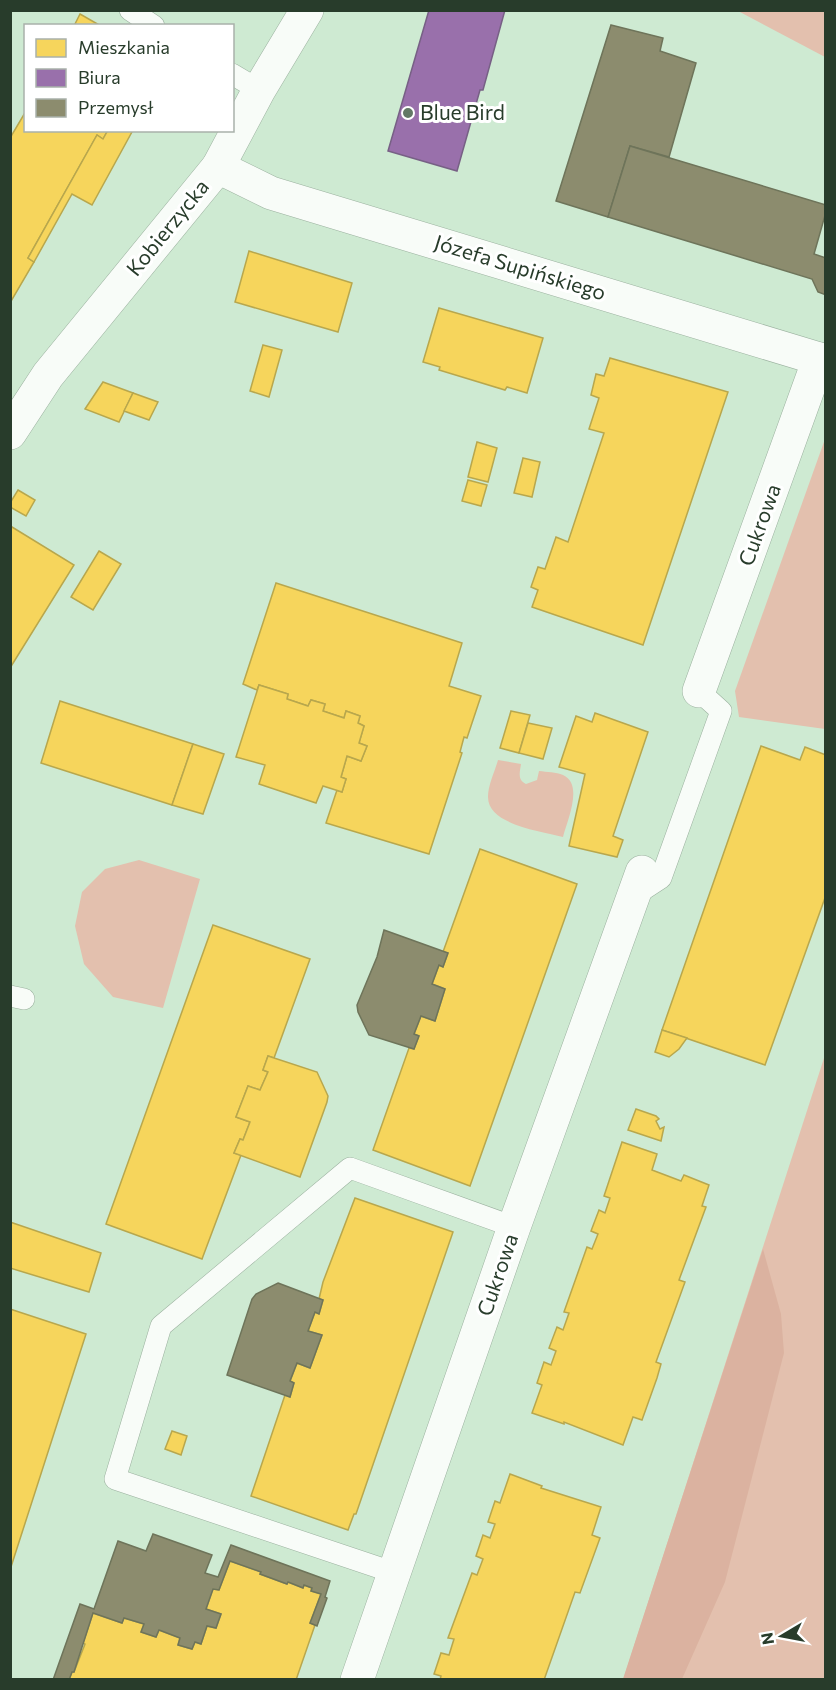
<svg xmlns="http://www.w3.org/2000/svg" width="836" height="1690" font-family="Commissioner,sans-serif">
<rect width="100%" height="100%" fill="#ceead2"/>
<g fill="#e3c0ae">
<path d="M 738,11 L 825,11 L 825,57 Z"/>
<path d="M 825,439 L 825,729 L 739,717 L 735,691 Z"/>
<path d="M 498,760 L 521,764 C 520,772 517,780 526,784 L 537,780 L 539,771 C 547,772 556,772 563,775 C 584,784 567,821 563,837 C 541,831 488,825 488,797 C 488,785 495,771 498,760 Z"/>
<path d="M 139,860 L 200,879 L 163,1008 L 113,997 L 84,964 L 75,926 L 82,892 L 105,869 Z"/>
<path d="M 825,1055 L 825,1679 L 623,1680 Z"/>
</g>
<path fill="#dbb2a0" d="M 763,1249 L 781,1314 L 784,1353 L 725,1582 L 682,1679 L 623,1679 Z"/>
<g fill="#f6d55c" stroke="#b8a74d" stroke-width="1.5">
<path d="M 80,14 L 101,26 L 74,26 Z"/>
<path d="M 26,111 L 26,130 L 108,130 L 103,139 L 97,135 L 28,258 L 34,262 L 10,303 L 10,138 Z"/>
<path d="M 108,130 L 133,130 L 92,205 L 72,194 L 34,262 L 28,258 L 97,135 L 103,139 Z"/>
<path d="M 249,251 L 352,283 L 338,332 L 235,302 Z"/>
<path d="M 439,308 L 543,338 L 527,393 L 507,387 L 505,390 L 439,370 L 440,367 L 423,362 Z"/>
<path d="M 263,345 L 282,350 L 269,397 L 250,391 Z"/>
<path d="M 610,358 L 728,392 L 643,645 L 532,607 L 538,590 L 531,587 L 538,567 L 545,569 L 556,537 L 568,542 L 604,433 L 589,429 L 599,398 L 591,395 L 596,374 L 604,376 Z"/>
<path d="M 103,382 L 133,393 L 119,422 L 85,409 Z"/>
<path d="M 133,393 L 158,402 L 149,420 L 124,411 Z"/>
<path d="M 477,442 L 497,448 L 488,482 L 468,477 Z"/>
<path d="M 523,458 L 540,462 L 532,497 L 514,493 Z"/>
<path d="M 468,480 L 487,485 L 481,506 L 462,501 Z"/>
<path d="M 18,490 L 35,500 L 26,516 L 10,507 L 10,503 Z"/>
<path d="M 12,527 L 74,565 L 10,668 L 10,529 Z"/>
<path d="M 99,551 L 121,564 L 93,610 L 71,597 Z"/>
<path d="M 276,583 L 462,643 L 449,686 L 481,696 L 467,738 L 464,737 L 460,752 L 462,753 L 429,854 L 326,823 L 337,790 L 342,792 L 346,779 L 341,777 L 347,756 L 361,761 L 367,746 L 359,743 L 364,726 L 358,723 L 360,716 L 346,711 L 344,718 L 323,711 L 325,704 L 311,700 L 308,706 L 287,699 L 288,694 L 259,685 L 257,690 L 243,684 Z"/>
<path d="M 259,685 L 288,694 L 287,699 L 308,706 L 311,700 L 325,704 L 323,711 L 344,718 L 346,711 L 360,716 L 358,723 L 364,726 L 359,743 L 367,746 L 361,761 L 347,756 L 341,777 L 346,779 L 342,792 L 323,786 L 316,803 L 259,784 L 265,765 L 236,757 Z"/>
<path d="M 60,701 L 193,744 L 172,805 L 41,763 Z"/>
<path d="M 511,711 L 530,715 L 519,753 L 500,748 Z"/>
<path d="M 595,713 L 648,732 L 613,836 L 623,840 L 617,857 L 569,846 L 585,774 L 559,767 L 576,716 L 592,722 Z"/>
<path d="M 528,723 L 552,728 L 543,759 L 519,753 Z"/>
<path d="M 193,744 L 224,754 L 203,814 L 172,805 Z"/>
<path d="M 761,746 L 800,760 L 805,747 L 826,755 L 826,895 L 765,1065 L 662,1030 Z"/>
<path d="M 480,849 L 577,884 L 470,1186 L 373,1150 L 409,1048 L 414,1049 L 419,1036 L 414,1034 L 421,1016 L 435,1021 L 445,989 L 432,984 L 439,965 L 443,967 L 448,953 L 443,952 Z"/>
<path d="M 213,925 L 310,959 L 274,1058 L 268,1056 L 263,1070 L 268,1072 L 260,1090 L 248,1086 L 236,1117 L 250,1122 L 243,1140 L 240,1139 L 234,1153 L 241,1155 L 202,1259 L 106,1224 Z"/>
<path d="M 662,1030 L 687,1038 L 679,1049 L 669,1057 L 655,1052 Z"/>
<path d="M 268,1056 L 317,1072 L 328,1096 L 327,1102 L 300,1177 L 234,1153 L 240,1139 L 243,1140 L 250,1122 L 236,1117 L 248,1086 L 260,1090 L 268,1072 L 263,1070 Z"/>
<path d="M 636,1109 L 656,1116 L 659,1119 L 656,1121 L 660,1129 L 664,1127 L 661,1141 L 628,1130 Z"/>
<path d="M 622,1142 L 657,1154 L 652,1170 L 681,1181 L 684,1175 L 709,1185 L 702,1206 L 706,1207 L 679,1280 L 685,1282 L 656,1362 L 661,1364 L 657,1378 L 642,1420 L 633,1417 L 623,1445 L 564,1422 L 564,1424 L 532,1413 L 542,1385 L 537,1383 L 544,1362 L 551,1365 L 556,1351 L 549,1348 L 557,1327 L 563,1330 L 569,1313 L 564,1312 L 587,1247 L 592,1249 L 598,1234 L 591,1231 L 599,1210 L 605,1213 L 610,1198 L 604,1196 Z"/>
<path d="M 355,1198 L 453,1232 L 356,1514 L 354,1514 L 348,1530 L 251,1496 L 285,1395 L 290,1397 L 294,1383 L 290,1381 L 297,1363 L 310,1368 L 322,1335 L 308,1331 L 315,1312 L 319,1314 L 323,1300 L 319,1299 L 323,1282 Z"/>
<path d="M 10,1222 L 101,1253 L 89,1292 L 10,1268 Z"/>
<path d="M 10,1309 L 86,1334 L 10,1570 Z"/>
<path d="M 172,1431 L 187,1436 L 181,1455 L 165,1449 Z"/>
<path d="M 510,1474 L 542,1486 L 541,1488 L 601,1507 L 592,1535 L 600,1538 L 580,1593 L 575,1592 L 544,1680 L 440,1680 L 441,1676 L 434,1674 L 441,1653 L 449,1655 L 454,1639 L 448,1638 L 472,1573 L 477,1575 L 483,1559 L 476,1556 L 483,1535 L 490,1538 L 495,1524 L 488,1522 L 495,1501 L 500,1503 Z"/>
<path d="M 230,1561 L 261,1572 L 260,1574 L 287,1584 L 288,1582 L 303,1588 L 304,1585 L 312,1588 L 311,1591 L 321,1594 L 310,1623 L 315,1625 L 296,1680 L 69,1680 L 72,1672 L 74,1672 L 85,1644 L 83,1643 L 93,1613 L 122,1623 L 124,1618 L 144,1624 L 141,1632 L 156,1637 L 159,1630 L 180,1638 L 178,1645 L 192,1649 L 195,1642 L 201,1644 L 207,1626 L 216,1628 L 221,1614 L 206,1609 L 213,1589 L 219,1590 Z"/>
</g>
<path fill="#9970ab" stroke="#776085" stroke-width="1.5" d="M 429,10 L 505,10 L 483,90 L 480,90 L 457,171 L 388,151 Z"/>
<g fill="#8c8c6e" stroke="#6e745a" stroke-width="1.5">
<path d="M 611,25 L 663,38 L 660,51 L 696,63 L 669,157 L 630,146 L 608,217 L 556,201 Z"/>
<path d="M 630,146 L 826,205 L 826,212 L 814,254 L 826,258 L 826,295 L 818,292 L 812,279 L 608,217 Z"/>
<path d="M 384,930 L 448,953 L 443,967 L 439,965 L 432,984 L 445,989 L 435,1021 L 421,1016 L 414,1034 L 419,1036 L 414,1049 L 369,1035 L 358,1012 L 357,1005 L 377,957 Z"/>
<path d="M 278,1283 L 323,1300 L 319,1314 L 315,1312 L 308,1331 L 322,1335 L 310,1368 L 297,1363 L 290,1381 L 294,1383 L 290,1397 L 227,1375 L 252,1299 L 256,1294 Z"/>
<path d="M 153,1534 L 212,1555 L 205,1573 L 218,1577 L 231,1545 L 330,1581 L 325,1597 L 327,1598 L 317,1626 L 310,1623 L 321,1594 L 311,1591 L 312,1588 L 304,1585 L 303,1588 L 288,1582 L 287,1584 L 260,1574 L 261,1572 L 230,1561 L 219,1590 L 213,1589 L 206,1609 L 221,1614 L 216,1628 L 207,1626 L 201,1644 L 195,1642 L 192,1649 L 178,1645 L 180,1638 L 159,1630 L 156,1637 L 141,1632 L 144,1624 L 124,1618 L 122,1623 L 93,1613 L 74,1672 L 72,1672 L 69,1680 L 53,1680 L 80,1604 L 94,1609 L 118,1541 L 146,1551 Z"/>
</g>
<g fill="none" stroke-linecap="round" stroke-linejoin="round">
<g stroke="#9bb19f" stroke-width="22">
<g id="lane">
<path d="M 130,10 L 154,26"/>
<path d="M 232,74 L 259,90"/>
<path d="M 635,895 L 661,878 L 721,711 L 699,691"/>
<path d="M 10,996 L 24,999"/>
<path d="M 395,1573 L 115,1479 L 161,1326 L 350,1168 L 514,1227"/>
</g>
</g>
<g stroke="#9bb19f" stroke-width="34">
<g id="street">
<path d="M 218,167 L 271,193 L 826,361"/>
<path d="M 10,433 L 48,375 L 218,167 L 259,90 L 307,10"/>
<path d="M 699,691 L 819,359"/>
<path d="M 357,1680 L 514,1227 L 642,872"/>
</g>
</g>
<use href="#lane" stroke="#f8fcf8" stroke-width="21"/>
<use href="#street" stroke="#f8fcf8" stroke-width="33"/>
</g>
<circle fill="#627965" stroke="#fff" stroke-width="2" cx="408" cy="113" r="6"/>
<g text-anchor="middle" stroke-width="6" stroke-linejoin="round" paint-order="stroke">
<g font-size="21" fill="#283c2b" stroke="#fff" text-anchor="start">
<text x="420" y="120">Blue Bird</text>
</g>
<g font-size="21" fill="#283c2b" stroke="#fff">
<text transform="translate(168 228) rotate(-51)" y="7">Kobierzycka</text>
<text transform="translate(520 268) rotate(17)" y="7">Józefa Supińskiego</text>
<text transform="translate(760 525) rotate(-70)" y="7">Cukrowa</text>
<text transform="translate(498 1275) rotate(-71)" y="7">Cukrowa</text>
</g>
</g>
<rect width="836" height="1690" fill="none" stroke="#283c2b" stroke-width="24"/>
<rect x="24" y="24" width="210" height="108" fill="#ffffff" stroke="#a9b1aa" stroke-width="1.5"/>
<rect x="36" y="39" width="30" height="18" fill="#f6d55c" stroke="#a9b1aa" stroke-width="1.5"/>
<text x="78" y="54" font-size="18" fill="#283c2b">Mieszkania</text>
<rect x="36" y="69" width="30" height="18" fill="#9970ab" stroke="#a9b1aa" stroke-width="1.5"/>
<text x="78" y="84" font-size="18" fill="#283c2b">Biura</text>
<rect x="36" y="99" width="30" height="18" fill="#8c8c6e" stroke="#a9b1aa" stroke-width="1.5"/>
<text x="78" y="114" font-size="18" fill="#283c2b">Przemysł</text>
<g transform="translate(782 1636) rotate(260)" stroke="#ffffff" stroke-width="4.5" paint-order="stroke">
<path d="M0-4.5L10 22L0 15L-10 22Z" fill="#283c2b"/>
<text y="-9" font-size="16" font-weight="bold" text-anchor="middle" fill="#283c2b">N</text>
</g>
</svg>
